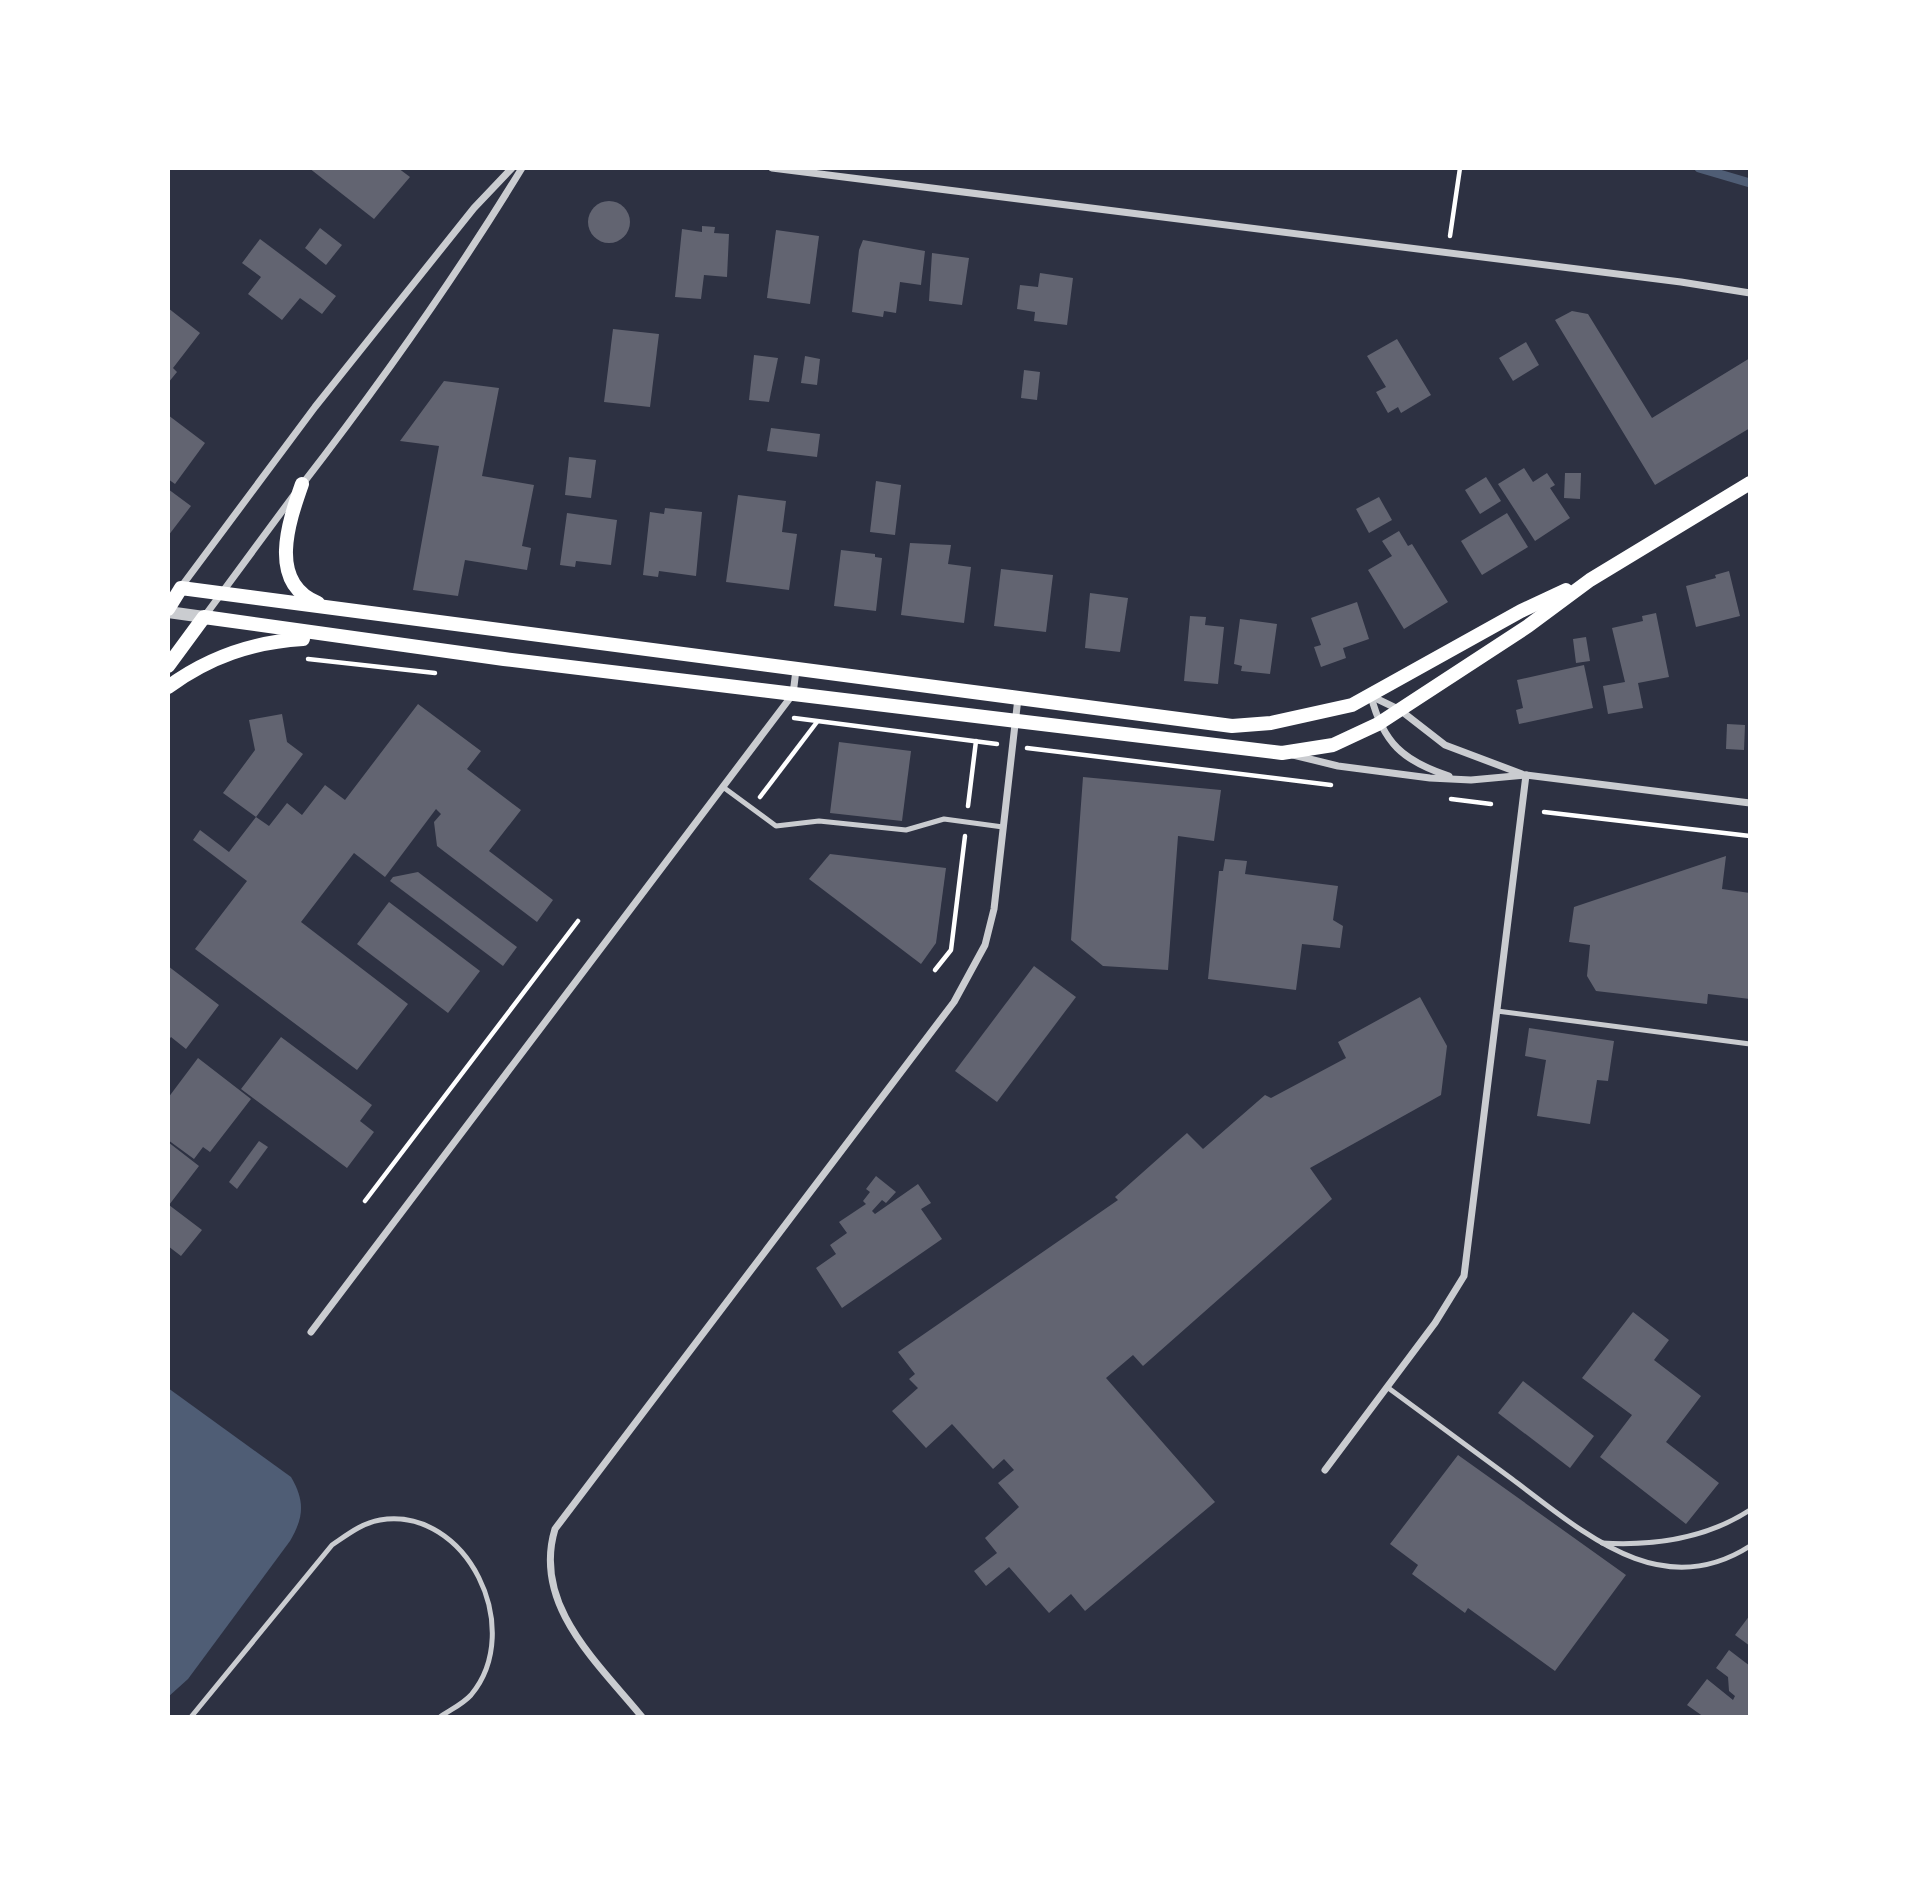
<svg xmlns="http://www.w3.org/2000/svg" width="1918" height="1885" font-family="'IBM Plex Serif',serif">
<rect width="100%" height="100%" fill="#2d3142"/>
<path fill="#4f5d75" d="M 168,1388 L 291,1477 C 305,1501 304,1517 290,1541 L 188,1679 L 168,1697 Z"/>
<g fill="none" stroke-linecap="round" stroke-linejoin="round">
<path stroke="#4f5d75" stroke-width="9" d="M 1699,168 L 1750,183"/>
</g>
<g fill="#626471">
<path d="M 309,168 L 398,168 L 410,177 L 374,219 Z"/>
<circle cx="609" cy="222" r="21"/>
<path d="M 702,226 L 715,227 L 714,233 L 729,234 L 727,277 L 704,275 L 701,299 L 675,297 L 682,229 L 702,232 Z"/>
<path d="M 320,228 L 342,245 L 326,265 L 305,248 Z"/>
<path d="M 776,230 L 819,236 L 810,304 L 767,298 Z"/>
<path d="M 260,239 L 336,296 L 322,314 L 300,298 L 282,320 L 248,294 L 261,277 L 242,263 Z"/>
<path d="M 863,240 L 925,251 L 921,285 L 900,282 L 896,313 L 884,311 L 883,317 L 852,312 L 859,250 Z"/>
<path d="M 932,253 L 969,258 L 962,305 L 929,301 Z"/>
<path d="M 1040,273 L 1073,278 L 1067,325 L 1034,321 L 1035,312 L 1017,309 L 1020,285 L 1038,287 Z"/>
<path d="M 168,308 L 200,333 L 173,368 L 177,372 L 168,383 Z"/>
<path d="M 1572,311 L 1588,314 L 1652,418 L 1750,358 L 1750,428 L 1655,485 L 1555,320 Z"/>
<path d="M 613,329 L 659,334 L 650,407 L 604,402 Z"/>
<path d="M 1397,339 L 1431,395 L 1401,413 L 1398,407 L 1388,413 L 1376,392 L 1386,387 L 1367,356 Z"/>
<path d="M 1526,342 L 1539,365 L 1513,381 L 1499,358 Z"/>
<path d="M 754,355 L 778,358 L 769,402 L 749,400 Z"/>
<path d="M 805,356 L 820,359 L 817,385 L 801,383 Z"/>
<path d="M 1024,370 L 1040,372 L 1037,400 L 1021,398 Z"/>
<path d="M 444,381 L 499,388 L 482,476 L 534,485 L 522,546 L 531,548 L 527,570 L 465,560 L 458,596 L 413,590 L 439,446 L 400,441 Z"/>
<path d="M 168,415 L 205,443 L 175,484 L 168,479 Z"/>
<path d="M 771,428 L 820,434 L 817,457 L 767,451 Z"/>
<path d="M 569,457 L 596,460 L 591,498 L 565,495 Z"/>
<path d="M 1524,468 L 1533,482 L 1547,473 L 1555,485 L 1550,488 L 1570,518 L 1535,541 L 1498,484 Z"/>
<path d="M 1565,473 L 1581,473 L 1580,499 L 1564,498 Z"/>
<path d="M 1486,477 L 1501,501 L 1480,514 L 1465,490 Z"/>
<path d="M 876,481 L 901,485 L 895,535 L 870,532 Z"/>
<path d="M 168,489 L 191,506 L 168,536 Z"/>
<path d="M 738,495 L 786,501 L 782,532 L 797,534 L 789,590 L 726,582 Z"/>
<path d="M 1379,497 L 1392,520 L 1369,533 L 1356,509 Z"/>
<path d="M 665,508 L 702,512 L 696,576 L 659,571 L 658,577 L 643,575 L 650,512 L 664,514 Z"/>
<path d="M 567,513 L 617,520 L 611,565 L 576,561 L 575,567 L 560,565 Z"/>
<path d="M 1507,513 L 1528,547 L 1482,575 L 1461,541 Z"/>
<path d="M 1399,531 L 1408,546 L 1412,544 L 1448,602 L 1404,629 L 1368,570 L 1392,556 L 1382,541 Z"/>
<path d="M 910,543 L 951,545 L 948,564 L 971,567 L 964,623 L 901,615 Z"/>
<path d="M 841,550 L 875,554 L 875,557 L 882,558 L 876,611 L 834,606 Z"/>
<path d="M 1001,569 L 1053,575 L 1046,632 L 994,626 Z"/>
<path d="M 1729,571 L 1740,616 L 1696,627 L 1686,586 L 1716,578 L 1715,575 Z"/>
<path d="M 1090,593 L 1128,598 L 1120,652 L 1085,648 Z"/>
<path d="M 1357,602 L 1369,639 L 1343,648 L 1346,658 L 1321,667 L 1314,647 L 1321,645 L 1311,618 Z"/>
<path d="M 1656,613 L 1669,677 L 1638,683 L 1643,708 L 1608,714 L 1603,686 L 1625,682 L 1612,628 L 1643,621 L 1642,616 Z"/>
<path d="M 1190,616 L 1206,617 L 1205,625 L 1224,627 L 1218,684 L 1184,681 Z"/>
<path d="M 1240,619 L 1277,624 L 1270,674 L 1241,671 L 1242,666 L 1234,664 Z"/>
<path d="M 1586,637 L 1590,661 L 1576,663 L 1573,639 Z"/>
<path d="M 1584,665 L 1593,708 L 1519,724 L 1516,710 L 1523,708 L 1517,680 Z"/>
<path d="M 418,704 L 481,751 L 467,769 L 521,810 L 489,851 L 553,900 L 537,922 L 437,846 L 434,822 L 441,814 L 436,809 L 385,877 L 354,853 L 301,922 L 408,1004 L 357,1070 L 195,949 L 247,881 L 193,840 L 200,830 L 229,852 L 256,817 L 269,826 L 287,803 L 302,815 L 325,785 L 345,800 Z"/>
<path d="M 282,714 L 287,742 L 303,754 L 256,817 L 223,793 L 255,750 L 249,720 Z"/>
<path d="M 1727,724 L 1745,725 L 1744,750 L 1726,749 Z"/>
<path d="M 839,742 L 911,751 L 902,821 L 830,813 Z"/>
<path d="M 1083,777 L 1221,790 L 1214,841 L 1178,836 L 1168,970 L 1103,966 L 1071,940 Z"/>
<path d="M 830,854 L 946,868 L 936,943 L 921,964 L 809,879 Z"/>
<path d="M 1726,856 L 1722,889 L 1750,893 L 1750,999 L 1708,994 L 1707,1004 L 1596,991 L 1587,976 L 1590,945 L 1569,942 L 1574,907 Z"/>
<path d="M 1225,859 L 1247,861 L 1245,874 L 1338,886 L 1333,920 L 1343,926 L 1340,948 L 1302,944 L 1296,990 L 1208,979 L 1219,871 L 1223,871 Z"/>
<path d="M 418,872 L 517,947 L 503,966 L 390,881 L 393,877 Z"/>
<path d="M 389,902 L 480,971 L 448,1013 L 357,944 Z"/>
<path d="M 168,966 L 219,1005 L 186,1049 L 171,1037 L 168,1041 Z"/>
<path d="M 1034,966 L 1076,997 L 997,1102 L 955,1071 Z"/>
<path d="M 1420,997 L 1447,1046 L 1441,1095 L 1310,1168 L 1332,1199 L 1143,1366 L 1133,1355 L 1106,1378 L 1215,1502 L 1085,1611 L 1071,1594 L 1049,1613 L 1009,1567 L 986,1586 L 974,1571 L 997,1553 L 985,1538 L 1019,1507 L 998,1483 L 1014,1470 L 1004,1459 L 993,1469 L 952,1424 L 926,1448 L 892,1411 L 918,1388 L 909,1379 L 915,1374 L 898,1352 L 1118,1200 L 1115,1197 L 1187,1133 L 1203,1149 L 1265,1095 L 1271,1098 L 1346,1058 L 1338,1042 Z"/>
<path d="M 1529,1028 L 1614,1041 L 1608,1081 L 1597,1080 L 1590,1124 L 1537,1116 L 1546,1060 L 1525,1056 Z"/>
<path d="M 281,1037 L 372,1105 L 360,1121 L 374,1132 L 347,1168 L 241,1089 Z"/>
<path d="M 198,1058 L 251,1099 L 210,1152 L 203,1147 L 194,1159 L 168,1140 L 168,1098 Z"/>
<path d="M 259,1141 L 268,1147 L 237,1189 L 229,1182 Z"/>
<path d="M 168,1142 L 199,1166 L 169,1205 L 202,1230 L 181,1256 L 168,1246 Z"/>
<path d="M 876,1176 L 896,1192 L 886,1203 L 882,1200 L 872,1211 L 875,1214 L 918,1184 L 931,1203 L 921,1209 L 942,1239 L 842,1308 L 816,1268 L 836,1254 L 830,1245 L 847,1233 L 839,1222 L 866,1204 L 863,1201 L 870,1192 L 866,1189 Z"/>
<path d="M 1633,1312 L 1669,1340 L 1654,1360 L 1701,1396 L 1666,1442 L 1719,1483 L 1686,1524 L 1600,1457 L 1632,1415 L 1582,1378 Z"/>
<path d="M 1523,1381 L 1594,1436 L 1570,1468 L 1498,1413 Z"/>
<path d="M 1458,1455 L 1626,1575 L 1555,1671 L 1468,1608 L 1465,1613 L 1412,1574 L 1418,1565 L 1390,1544 Z"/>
<path d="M 1750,1615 L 1750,1646 L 1735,1635 Z"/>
<path d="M 1729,1650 L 1750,1666 L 1750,1717 L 1704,1717 L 1687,1705 L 1707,1679 L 1733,1700 L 1735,1696 L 1729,1691 L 1728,1677 L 1716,1668 Z"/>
</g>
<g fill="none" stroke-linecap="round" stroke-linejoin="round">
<g stroke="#fff" stroke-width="4.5">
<path d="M 1450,236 L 1460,168"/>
<path d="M 308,659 L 435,673"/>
<path d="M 794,718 L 997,744"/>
<path d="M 1027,748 L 1331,785"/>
<path d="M 760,797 L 817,722"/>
<path d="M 1451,799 L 1491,804"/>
<path d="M 968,806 L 976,741"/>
<path d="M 1544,812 L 1750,836"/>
<path d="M 935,970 L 951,950 L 965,836"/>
<path d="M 365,1201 L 578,921"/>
</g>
<g stroke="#caccd0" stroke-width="5">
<path d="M 723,787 L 776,826 L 819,821 L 906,830 L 944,819 L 1003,827"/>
<path d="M 1497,1011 L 1750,1044"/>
<path d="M 1387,1387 C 1429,1418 1470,1448 1512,1479 C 1582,1531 1660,1604 1750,1546"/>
<path d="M 1602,1543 C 1653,1546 1707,1538 1750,1510"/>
<path d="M 191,1717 L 332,1545 C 347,1535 362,1523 380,1520 C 467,1506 526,1629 471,1695 C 463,1704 450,1710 440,1717"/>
</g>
<g stroke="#caccd0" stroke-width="7">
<path d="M 772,168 L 1681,282 L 1750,293"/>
<path d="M 301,486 C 380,384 455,278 522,168"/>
<path d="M 181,587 L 315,407 L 474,208 L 512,168"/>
<path d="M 204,617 L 294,495"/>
<path d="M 1371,696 L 1400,710 L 1445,745 L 1522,774"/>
<path d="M 1371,696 C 1383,743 1403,761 1449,776"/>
<path d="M 1293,755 L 1338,766 L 1430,778 L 1471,780 L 1526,775 L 1750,803"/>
<path d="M 311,1332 L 793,694 L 796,670"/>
<path d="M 1325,1470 L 1435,1323 L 1464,1276 L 1526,775"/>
<path d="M 642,1717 C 598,1663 532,1605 555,1529 L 954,1002 L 985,945 L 994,909 L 1018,698"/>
</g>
<path stroke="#caccd0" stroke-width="12" d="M 168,612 L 204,617"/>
<g stroke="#fff" stroke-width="14">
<path d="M 302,484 C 289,521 267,583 318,603"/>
<path d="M 168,609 L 181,588 L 1232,726 L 1271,723 L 1352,705 L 1521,611 L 1566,590"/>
<path d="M 168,666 L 204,617 L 504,659 L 1282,753 L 1333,745 L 1378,724 L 1528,626 L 1590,580 L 1750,483"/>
<path d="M 168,687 C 209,657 252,642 303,639"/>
</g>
</g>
<rect width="1918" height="1885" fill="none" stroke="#ffffff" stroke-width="340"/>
</svg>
